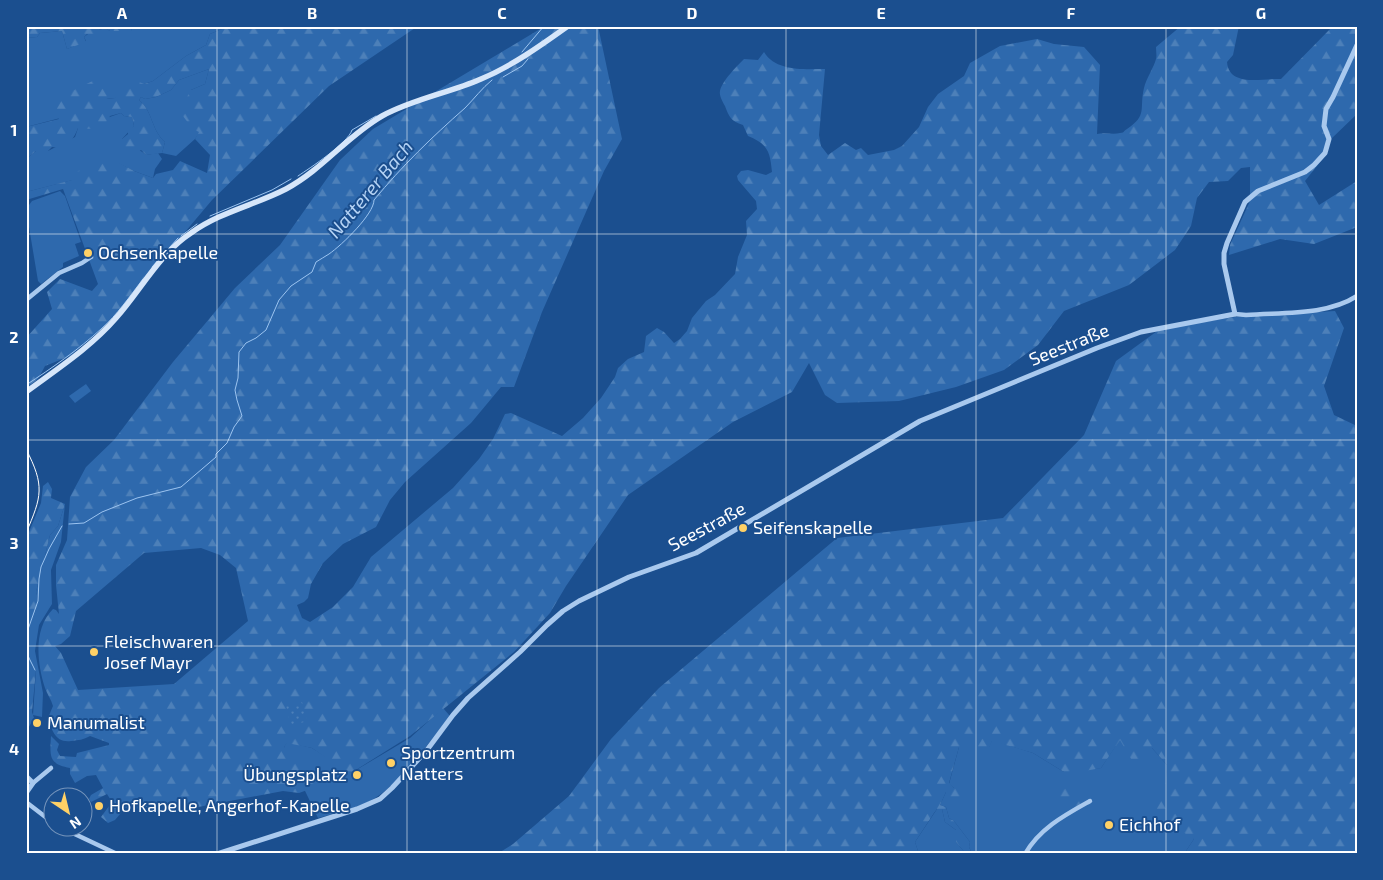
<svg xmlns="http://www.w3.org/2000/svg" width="1383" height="880" font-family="'Exo 2',sans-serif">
<defs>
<pattern id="forest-firs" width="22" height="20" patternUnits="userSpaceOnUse" patternTransform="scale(1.25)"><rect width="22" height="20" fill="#2e69ad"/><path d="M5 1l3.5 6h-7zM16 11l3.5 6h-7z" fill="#4d80b9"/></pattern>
<pattern id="park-dots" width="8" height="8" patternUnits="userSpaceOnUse" patternTransform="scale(1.25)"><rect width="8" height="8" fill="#2e69ad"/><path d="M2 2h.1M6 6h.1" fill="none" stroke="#4d80b9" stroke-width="1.8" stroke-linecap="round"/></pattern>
</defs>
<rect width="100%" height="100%" fill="#1b4f8f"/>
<g fill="#2e69ad">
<path d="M 131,26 L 229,26 L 210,34 L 206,45 L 186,56 L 153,81 L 144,84 L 115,98 L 105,99 L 68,116 L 26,127 L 26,38 L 37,37 L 40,33 L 62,31 L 67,49 L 86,41 L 84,37 L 88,34 L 99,34 L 99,30 L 105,28 L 110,31 L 132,31 Z"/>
<path d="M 209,69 L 205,84 L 191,90 L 200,132 L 195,139 L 176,156 L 162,153 L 165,142 C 151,130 153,111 139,100 L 141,97 L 145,99 L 156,97 L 171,90 L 179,80 Z"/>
<path d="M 121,113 L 124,116 L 132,117 L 134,126 L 122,139 C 130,146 138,148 146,155 L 158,153 L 162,159 L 155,169 L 153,178 L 134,171 L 114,161 L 107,161 L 73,180 L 26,192 L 26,159 L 36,151 L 48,151 L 75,137 L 78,128 Z"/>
<path d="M 60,191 L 65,196 L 81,242 L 75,244 L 79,256 L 63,263 L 63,267 L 41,284 L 38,281 L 26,209 L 32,201 Z"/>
<path d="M 86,384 L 91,391 L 75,403 L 69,396 Z"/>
<path d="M 65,504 L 61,542 L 51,570 L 52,604 L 39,625 L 35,651 L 43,693 L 42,717 L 33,715 L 36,670 L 26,659 L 28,648 C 19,628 44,611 36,592 L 50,535 L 58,526 Z"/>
<path d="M 443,708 L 450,716 C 430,741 399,786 370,801 C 354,809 336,813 318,818 L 284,747 L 287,742 L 312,748 L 351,773 L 410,738 Z"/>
<path d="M 1120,739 L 1152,748 L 1167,765 L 1166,790 L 1194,839 L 1184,854 L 972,854 L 969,847 L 970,842 L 954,821 L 949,818 L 946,807 L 940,805 L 946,792 L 954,788 L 949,784 L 959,747 L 989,747 L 992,740 L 1033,753 L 1064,772 L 1101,768 Z"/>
<path d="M 937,809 L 942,809 L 945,822 L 956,830 L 956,842 L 966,854 L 919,854 L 915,842 Z"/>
</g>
<g fill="url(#forest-firs)" fill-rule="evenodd">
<path d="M 26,26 L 131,26 L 132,31 L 110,31 L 104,28 L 99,30 L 99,34 L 87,34 L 84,37 L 86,42 L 67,49 L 62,31 L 40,33 L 37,37 L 26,38 Z"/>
<path d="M 229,26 L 418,26 L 329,86 L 212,200 L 121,308 L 102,328 L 70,356 L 45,366 L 38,379 L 26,388 L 26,338 L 52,309 L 47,292 L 60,279 L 92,291 L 98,284 L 63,189 L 26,200 L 26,192 L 72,180 L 74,174 L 93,161 L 114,160 L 134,171 L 153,178 L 156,174 L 173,170 L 180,161 L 207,173 L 210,155 L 195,139 L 199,132 L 193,129 L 179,111 L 191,90 L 205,84 L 209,69 L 179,80 L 171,90 L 156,97 L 145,99 L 141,97 L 139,100 C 153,111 151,130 165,142 L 162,153 L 146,155 L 141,150 L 138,152 L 131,149 L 130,147 L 125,148 L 120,144 L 122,139 L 128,134 L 128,130 L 134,126 L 132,117 L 124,116 L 121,113 L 110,116 C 105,129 90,130 78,128 C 73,141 66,149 52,147 L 48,151 L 36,151 L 26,159 L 26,127 L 59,119 L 52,106 L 72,91 L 105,75 L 113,95 L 106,99 L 115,98 L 117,91 L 130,78 L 144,84 L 153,81 L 186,56 L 206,45 L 210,34 Z"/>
<path d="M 542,26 L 598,26 L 622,139 L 604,171 L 542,312 L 514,387 L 501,387 L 471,423 L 405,482 L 390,500 L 376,527 L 343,544 L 323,563 L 311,584 L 308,598 L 304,602 L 297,605 L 302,618 L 310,622 L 333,607 L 353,587 L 371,557 L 453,488 L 479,459 L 493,439 L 505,414 L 511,413 L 562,436 L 583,418 L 601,398 L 615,377 L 618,368 L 628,359 L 644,352 L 646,336 L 657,328 L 664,332 L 674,343 L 680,339 L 687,331 L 692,318 L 706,301 L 715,295 L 735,274 L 738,257 L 747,235 L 746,221 L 757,209 L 756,201 L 738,180 L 737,176 L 741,171 L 748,170 L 766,175 L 772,172 C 770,152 768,144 748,136 L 743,125 C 731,121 729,117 725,106 C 723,102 719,96 720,91 C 722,81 737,66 744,59 L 758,60 L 764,52 C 776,72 805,69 825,69 L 819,135 L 821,146 L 828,155 L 845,143 L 856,150 L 861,148 L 868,155 L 894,150 L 902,146 L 919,127 L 928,107 L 938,94 L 964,76 L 970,63 L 1000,46 L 1037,39 L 1054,44 L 1084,47 L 1100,65 L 1097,134 C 1105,132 1113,135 1120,133 C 1126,132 1122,132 1127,129 C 1148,115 1139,109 1144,88 C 1146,79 1154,67 1156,59 C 1157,56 1156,51 1156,47 L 1181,26 L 1239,26 L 1233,55 L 1227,62 C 1229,88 1264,78 1281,79 L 1333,26 L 1357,26 L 1357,114 L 1331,139 L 1324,157 L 1305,181 L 1319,205 L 1357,181 L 1357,227 L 1314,244 L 1280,239 L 1229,255 L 1230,245 L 1250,201 L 1250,167 L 1241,168 L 1228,181 L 1209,182 L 1197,198 L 1191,226 L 1175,250 L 1129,285 L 1064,311 L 1038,345 L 1004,370 L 956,387 L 899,401 L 837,403 L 825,395 L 809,363 L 792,392 L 733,422 L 628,495 L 566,586 L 550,613 L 514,652 L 410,736 L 351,773 L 342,769 L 312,748 L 287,743 L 284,747 L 313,769 L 324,784 L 299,793 L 283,791 L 172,812 L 162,804 L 135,809 L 125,808 L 115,820 L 108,823 L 101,817 L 112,802 L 107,794 L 91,802 L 89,799 L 91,795 L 103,788 L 96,775 L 87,776 L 75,783 L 70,774 L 70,768 C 48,764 50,756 51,736 L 59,744 L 57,750 L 60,756 L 76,757 L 77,753 L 109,745 L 109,743 L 90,736 C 83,740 79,740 71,741 C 55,743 52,730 48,718 L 53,706 C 51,699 47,694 45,688 C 37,663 33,629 53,609 L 56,610 L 59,614 L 56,585 L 56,565 L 67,540 L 70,497 L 86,467 L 114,440 L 173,362 L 235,288 L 280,245 L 340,160 L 373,129 L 540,29 ZM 201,548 L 220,555 L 236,568 L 248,621 L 174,684 L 78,690 L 61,653 L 55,646 L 61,644 L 70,636 L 76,611 L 144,553 Z"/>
<path d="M 1335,311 L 1344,328 L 1324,386 L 1334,415 L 1357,426 L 1357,854 L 1184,854 L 1194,839 L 1149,811 L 1165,790 L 1167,765 L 1152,748 L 1134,764 L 1120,740 L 1101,768 L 1079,772 L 1064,772 L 1033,753 L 992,741 L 989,748 L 959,747 L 949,783 L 954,788 L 962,787 L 972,799 L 965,803 L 951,798 L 946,792 L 940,805 L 946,807 L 949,818 L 954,821 L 970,842 L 969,847 L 972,854 L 966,854 L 956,842 L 956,830 L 945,822 L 942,809 L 937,809 L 934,813 L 915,842 L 919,854 L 497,854 L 513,844 L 569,796 L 611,739 L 659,688 L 837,538 L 1003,518 L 1084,435 L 1116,361 L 1160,329 L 1235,317 Z"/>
<path d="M 48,482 L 52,489 L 51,498 L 65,504 L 58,526 L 50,535 L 36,592 C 41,605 32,619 26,630 L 26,539 L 41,503 L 43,486 Z"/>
<path d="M 26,659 L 36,670 L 32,712 L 34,718 L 26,732 Z"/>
<path d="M 1064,783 L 1072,787 L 1083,803 L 1067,813 L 1056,797 Z"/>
</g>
<path fill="url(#park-dots)" d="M 302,702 L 307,721 L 291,726 L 286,706 Z"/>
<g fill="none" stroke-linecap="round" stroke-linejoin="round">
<g stroke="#9cc4f0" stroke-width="1">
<path d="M 522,52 L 544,26"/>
<path d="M 503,77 L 522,66 L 528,59"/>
<path d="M 298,176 C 310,168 348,143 352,130 L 376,116"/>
<path d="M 210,216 L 272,190 L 291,179"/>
<path d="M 181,236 L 197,224"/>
<path d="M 152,267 L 178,238"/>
<path d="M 26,385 C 52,368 78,350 101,329 C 117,315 130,296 143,279"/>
<path d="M 69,524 L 84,523 L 102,512 L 137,498 L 181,487 L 216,457 L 216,454 L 227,443 L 234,427 L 242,416 L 237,400 L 235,390 L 238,378 L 239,352 L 246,343 L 256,338 L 266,330 L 279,300 L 291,286 L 312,272 L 316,262 C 320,259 325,257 329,254 C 342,245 374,214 374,200 C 402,166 432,137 465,108 C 474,99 482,88 492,80"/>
<path d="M 26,635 L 38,601 L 39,579 L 41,567 L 49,549 L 62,526"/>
<path d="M 26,649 L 29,658 L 35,670"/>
</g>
<g stroke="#a9c9ee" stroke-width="4.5">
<path d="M 26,300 L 59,273 L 82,263 L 91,257"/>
<path d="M 1235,314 L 1246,315 C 1281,312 1326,316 1357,296"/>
<path d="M 33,783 L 51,768"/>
<path d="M 26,802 L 52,822"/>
<path d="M 62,828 L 117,854"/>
<path d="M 1025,854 C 1040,828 1065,815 1090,801"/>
</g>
<g stroke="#a9c9ee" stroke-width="5">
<path d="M 26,776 L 33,783 L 26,793"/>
<path d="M 217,854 L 357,809 L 380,799 L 392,788 L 427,750 L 453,715 L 468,698 L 520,652 L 547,625 L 563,611 L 579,601 L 629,577 L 696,553 L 920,421 L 1097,348 L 1141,332 L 1235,314 L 1224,264 L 1224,253 L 1227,243 L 1245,202 L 1258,191 L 1305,172 L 1314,165 L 1325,153 L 1329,139 L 1324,126 L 1326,109 L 1333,97 L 1357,45"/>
</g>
<path stroke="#d6e6fa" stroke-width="5.5" d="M 26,392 C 57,369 91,347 116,318 C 141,290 159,254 191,233 C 220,212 255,205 286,189 C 323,169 347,136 382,116 C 413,99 449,93 481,79 C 512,66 540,46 568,26"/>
<path stroke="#fff" stroke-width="1" d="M 26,449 C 45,486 42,496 26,533"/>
</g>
<path fill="none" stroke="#fff" stroke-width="1" stroke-opacity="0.55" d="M 217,26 L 217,854M 407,26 L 407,854M 597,26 L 597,854M 786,26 L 786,854M 976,26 L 976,854M 1166,26 L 1166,854M 26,234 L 1357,234M 26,440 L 1357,440M 26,646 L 1357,646"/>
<g fill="#ffd166" stroke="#1b4f8f" stroke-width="2">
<circle cx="88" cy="253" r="5"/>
<circle cx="743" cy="528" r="5"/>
<circle cx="94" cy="652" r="5"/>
<circle cx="37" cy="723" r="5"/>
<circle cx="391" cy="763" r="5"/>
<circle cx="357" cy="775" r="5"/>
<circle cx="99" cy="806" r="5"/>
<circle cx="1109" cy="825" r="5"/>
</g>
<g text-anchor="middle" stroke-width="4" stroke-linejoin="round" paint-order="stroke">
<g font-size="18" fill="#fff" stroke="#1b4f8f" text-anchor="start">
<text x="98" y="259">Ochsenkapelle</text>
<text x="753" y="534">Seifenskapelle</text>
<text x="104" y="648">Fleischwaren<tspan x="104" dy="21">Josef Mayr</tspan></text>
<text x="47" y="729">Manumalist</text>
<text x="401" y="759">Sportzentrum<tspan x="401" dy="21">Natters</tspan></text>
<text x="347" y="781" text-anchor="end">Übungsplatz</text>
<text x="109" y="812">Hofkapelle, Angerhof-Kapelle</text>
<text x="1119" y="831">Eichhof</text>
</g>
<g font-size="18" fill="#fff" stroke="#1b4f8f">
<text transform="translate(1069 345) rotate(-22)" y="6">Seestraße</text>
<text transform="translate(707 527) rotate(-28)" y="6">Seestraße</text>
</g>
<g font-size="19" font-style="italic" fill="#b5d3f5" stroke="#1b4f8f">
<text transform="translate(370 189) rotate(-50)" y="7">Natterer Bach</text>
</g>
</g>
<rect width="1383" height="880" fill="none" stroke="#1b4f8f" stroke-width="55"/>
<g transform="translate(68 812) rotate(145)"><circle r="24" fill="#1b4f8f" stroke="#7695bc"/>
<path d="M0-4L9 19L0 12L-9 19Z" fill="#ffd166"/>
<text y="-8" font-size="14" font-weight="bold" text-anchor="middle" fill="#ffffff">N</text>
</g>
<rect x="28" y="28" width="1328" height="824" fill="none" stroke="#fff" stroke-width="2"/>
<g font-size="16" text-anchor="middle" font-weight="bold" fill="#fff">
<text x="122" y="19">A</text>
<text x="312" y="19">B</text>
<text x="502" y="19">C</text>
<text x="692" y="19">D</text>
<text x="881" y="19">E</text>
<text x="1071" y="19">F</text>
<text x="1261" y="19">G</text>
<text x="14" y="136">1</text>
<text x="14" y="343">2</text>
<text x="14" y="549">3</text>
<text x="14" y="755">4</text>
</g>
</svg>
